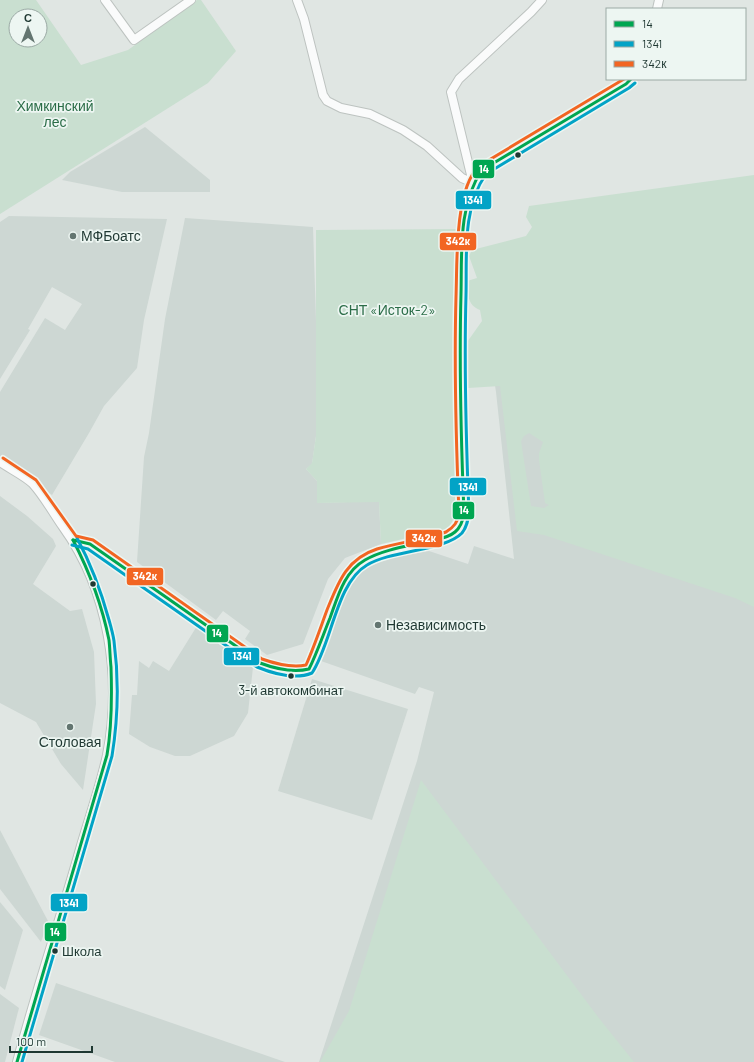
<svg xmlns="http://www.w3.org/2000/svg" width="754" height="1062" font-family="Barlow,sans-serif">
<rect width="100%" height="100%" fill="#e0e6e3"/>
<g fill="#cdd7d3">
<path d="M 145,127 L 210,180 L 210,192 L 122,192 L 62,180 L 70,172 Z"/>
<path d="M 754,201 L 754,1062 L 319,1062 L 417,761 L 434,692 L 419,687 L 415,694 L 321,661 L 348,584 L 355,574 L 359,571 L 386,559 L 429,551 L 468,564 L 474,546 L 514,559 L 496,392 L 475,251 Z"/>
<path d="M 9,216 L 167,219 L 144,320 L 137,368 L 104,406 L 89,433 L 52,495 L 0,456 L 0,392 L 45,318 L 65,330 L 82,304 L 52,287 L 28,329 L 30,330 L 0,379 L 0,222 Z"/>
<path d="M 185,218 L 313,227 L 316,320 L 316,436 L 312,464 L 306,469 L 317,481 L 317,503 L 379,501 L 381,544 L 345,558 L 328,579 L 303,644 L 267,655 L 245,639 L 250,631 L 223,611 L 216,620 L 137,562 L 144,457 L 149,433 L 165,319 Z"/>
<path d="M 0,496 L 27,516 L 53,539 L 56,546 L 33,584 L 70,611 L 82,609 L 94,652 L 96,704 L 83,790 L 61,764 L 36,722 L 0,703 Z"/>
<path d="M 197,626 L 253,667 L 248,713 L 234,736 L 190,756 L 175,756 L 150,747 L 129,734 L 132,695 L 137,695 L 139,661 L 149,668 L 153,661 L 169,671 Z"/>
<path d="M 312,679 L 408,709 L 372,820 L 278,791 Z"/>
<path d="M 0,830 L 48,921 L 41,942 L 0,889 Z"/>
<path d="M 0,902 L 23,930 L 5,990 L 0,986 Z"/>
<path d="M 56,983 L 285,1062 L 115,1062 L 39,1035 Z"/>
<path d="M 0,994 L 19,1008 L 5,1062 L 0,1062 Z"/>
</g>
<g fill="#c9dfd0" fill-rule="evenodd">
<path d="M 0,0 L 36,0 L 81,65 L 128,50 L 197,0 L 201,0 L 236,51 L 208,83 L 0,214 ZM 16,16 L 40,16 L 40,40 L 16,40 Z"/>
<path d="M 754,175 L 754,607 L 735,598 L 544,535 L 517,531 L 500,386 L 468,388 L 465,345 L 482,321 L 480,310 C 467,305 468,294 467,281 L 477,278 L 469,256 L 472,250 L 526,236 L 532,227 L 526,217 L 529,206 ZM 529,433 L 543,442 L 539,453 L 539,460 L 545,503 L 549,505 L 544,508 L 531,506 L 521,441 L 524,436 Z"/>
<path d="M 462,229 L 456,351 L 455,515 L 450,526 L 446,529 L 381,544 L 379,502 L 317,503 L 317,481 L 306,469 L 312,463 L 316,436 L 316,230 Z"/>
<path d="M 421,780 L 598,1017 L 634,1062 L 320,1062 L 349,1011 Z"/>
</g>
<g fill="none" stroke-linecap="round" stroke-linejoin="round">
<g stroke="#bdc3c0" stroke-width="10">
<g id="minor">
<path d="M 105,0 L 134,40 L 191,0"/>
<path d="M 297,0 L 304,19 L 323,95 L 327,101 L 341,108 L 370,114 L 403,130 L 427,146 L 462,178 L 473,183 L 451,92 L 459,79 L 531,12 L 542,0"/>
<path d="M 657,9 L 659,0"/>
<path d="M 0,462 C 10,469 25,476 33,484 C 44,496 53,513 63,527 C 109,591 122,678 107,755 C 100,787 89,818 80,849 C 60,920 36,990 17,1062"/>
<path d="M 73,540 L 90,544 L 260,663 C 275,669 293,674 309,669 L 316,655 L 341,588 C 349,570 360,561 378,554 L 443,538 C 457,533 463,527 464,513 C 461,438 458,365 461,290 C 462,259 460,193 482,170 L 626,84 L 631,79"/>
</g>
</g>
<use href="#minor" stroke="#fafbfb" stroke-width="8"/>
<g stroke="#edf6f2" stroke-width="6">
<g id="bus-1">
<path d="M 73,540 L 90,544 L 260,663 C 276,669 292,673 309,669 C 317,653 323,635 330,618 C 338,596 344,572 365,560 C 384,549 409,546 430,541 C 439,539 448,538 455,532 C 461,527 463,520 464,513 C 461,440 459,367 461,294 C 462,253 458,205 482,170 L 626,84 L 631,79"/>
<path d="M 17,1062 L 107,755 C 112,726 112,697 111,667 C 110,658 110,649 109,640 C 102,605 89,571 73,540"/>
</g>
</g>
<g stroke="#edf6f2" stroke-width="6">
<g id="bus-2">
<path d="M 72,545 L 88,549 L 257,667 C 274,674 295,680 312,673 C 332,643 336,583 367,565 C 391,550 445,551 462,533 C 467,527 468,520 469,513 C 466,440 464,367 466,295 C 467,255 462,208 486,174 L 629,88 L 635,83"/>
<path d="M 22,1062 L 112,756 C 118,719 119,679 114,641 C 113,634 111,627 109,620 C 101,591 91,564 77,538"/>
</g>
</g>
<g stroke="#edf6f2" stroke-width="6">
<path id="bus-3" d="M 3,458 L 36,480 L 76,536 L 93,540 L 262,659 C 276,664 291,668 306,665 C 314,647 320,629 327,610 C 338,583 346,559 377,549 C 400,542 424,540 446,532 C 454,527 458,522 459,513 C 456,441 454,369 456,297 C 457,268 456,239 461,210 C 464,194 468,177 479,166 L 624,79"/>
</g>
<use href="#bus-1" stroke="#00a651" stroke-width="3"/>
<use href="#bus-2" stroke="#02a3c6" stroke-width="3"/>
<use href="#bus-3" stroke="#f26522" stroke-width="3"/>
</g>
<g fill="#1f3832" stroke="#edf6f2" stroke-width="1.5">
<circle cx="518" cy="155" r="3.5"/>
<circle cx="93" cy="584" r="3.5"/>
<circle cx="291" cy="676" r="3.5"/>
<circle cx="55" cy="951" r="3.5"/>
</g>
<g fill="#637570" stroke="#edf6f2" stroke-width="1.5">
<circle cx="73" cy="236" r="4"/>
<circle cx="378" cy="625" r="4"/>
<circle cx="70" cy="727" r="4"/>
</g>
<g text-anchor="middle" stroke-width="3.5" stroke-linejoin="round" paint-order="stroke">
<g font-size="13" fill="#1f3832" stroke="#edf6f2">
<text x="291" y="695">3-й автокомбинат</text>
<text x="62" y="956" text-anchor="start">Школа</text>
</g>
<g font-size="14" fill="#2b6d48" stroke="#edf6f2">
<text x="55" y="111">Химкинский<tspan x="55" dy="16">лес</tspan></text>
<text x="387" y="315">СНТ «Исток-2»</text>
</g>
<g font-size="14" fill="#1f3832" stroke="#edf6f2" text-anchor="start">
<text x="81" y="241">МФБоатс</text>
<text x="386" y="630">Независимость</text>
<text x="70" y="747" text-anchor="middle">Столовая</text>
</g>
</g>
<g stroke="#edf6f2" stroke-width="1.5">
<rect x="472" y="159" width="23" height="20" rx="4" fill="#00a651"/>
<rect x="455" y="190" width="37" height="20" rx="4" fill="#02a3c6"/>
<rect x="439" y="232" width="38" height="19" rx="4" fill="#f26522"/>
<rect x="449" y="477" width="38" height="19" rx="4" fill="#02a3c6"/>
<rect x="452" y="501" width="23" height="19" rx="4" fill="#00a651"/>
<rect x="405" y="529" width="38" height="19" rx="4" fill="#f26522"/>
<rect x="126" y="567" width="38" height="19" rx="4" fill="#f26522"/>
<rect x="206" y="624" width="23" height="19" rx="4" fill="#00a651"/>
<rect x="223" y="647" width="37" height="19" rx="4" fill="#02a3c6"/>
<rect x="50" y="893" width="38" height="19" rx="4" fill="#02a3c6"/>
<rect x="44" y="922" width="23" height="20" rx="4" fill="#00a651"/>
</g>
<g font-size="11" text-anchor="middle" font-weight="bold" fill="#fff">
<text x="484" y="173">14</text>
<text x="473" y="204">1341</text>
<text x="458" y="245">342к</text>
<text x="468" y="491">1341</text>
<text x="464" y="514">14</text>
<text x="424" y="542">342к</text>
<text x="145" y="580">342к</text>
<text x="217" y="637">14</text>
<text x="242" y="660">1341</text>
<text x="69" y="907">1341</text>
<text x="55" y="936">14</text>
</g>
<rect x="606" y="8" width="140" height="72" fill="#edf6f2" stroke="#9baaa5"/>
<rect x="614" y="21" width="20" height="6" fill="#00a651" stroke="#9baaa5"/>
<text x="642" y="28" font-size="12" fill="#1f3832">14</text>
<rect x="614" y="41" width="20" height="6" fill="#02a3c6" stroke="#9baaa5"/>
<text x="642" y="48" font-size="12" fill="#1f3832">1341</text>
<rect x="614" y="61" width="20" height="6" fill="#f26522" stroke="#9baaa5"/>
<text x="642" y="68" font-size="12" fill="#1f3832">342к</text>
<g transform="translate(28 28)"><circle r="19" fill="#edf6f2" stroke="#9baaa5"/>
<path d="M0-3L7 15L0 10L-7 15Z" fill="#637570"/>
<text y="-6" font-size="11" font-weight="bold" text-anchor="middle" fill="#1f3832">С</text>
</g>
<path d="M10 1046v6h82v-6" fill="none" stroke="#1f3832" stroke-width="2"/>
<text x="16" y="1046" font-size="12" fill="#1f3832" stroke="#edf6f2" stroke-width="3" paint-order="stroke">100 m</text>
</svg>
